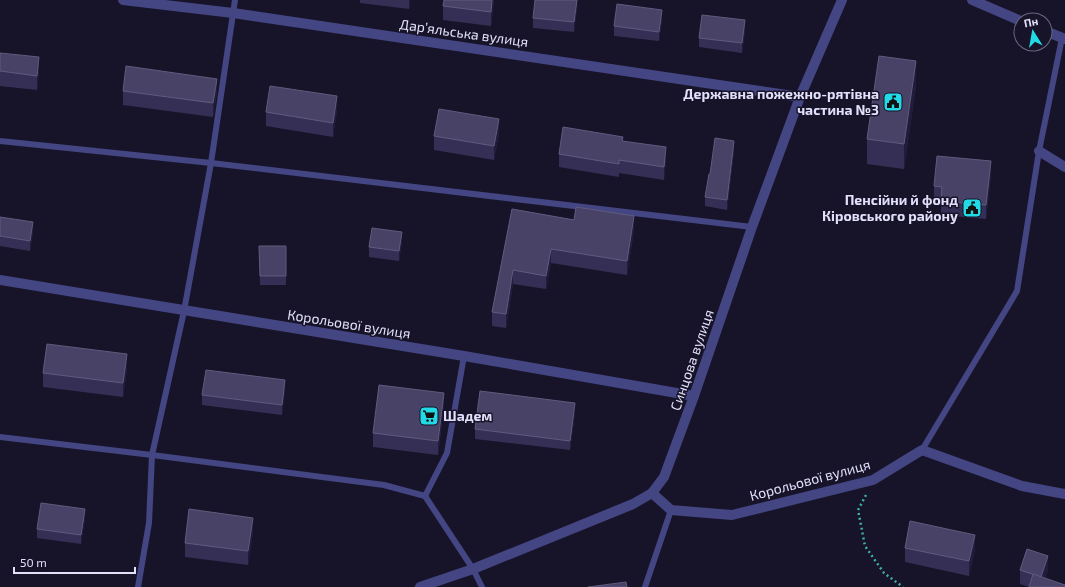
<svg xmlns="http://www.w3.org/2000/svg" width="1065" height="587" font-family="'Exo 2',sans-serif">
<rect width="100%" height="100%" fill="#171429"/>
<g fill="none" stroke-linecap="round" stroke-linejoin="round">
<path stroke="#3fb0a4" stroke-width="2.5" stroke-dasharray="2 3" stroke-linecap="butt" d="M 866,495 L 858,510 L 865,546 L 884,573 L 903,587"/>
<g stroke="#444583" stroke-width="6">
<path d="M 0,141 L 211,163 L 752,227"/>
<path d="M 0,437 L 152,455 L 384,485 L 425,496 L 473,569 L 482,587"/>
<path d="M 922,450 L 1017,291 L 1039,151 L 1062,38"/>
<path d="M 425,496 L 447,453 L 464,356"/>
<path d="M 138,587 L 149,523 L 152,455 L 184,311 L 211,163 L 235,0"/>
<path d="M 645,587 L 671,510"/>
</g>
<g stroke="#444583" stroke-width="10">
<path d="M 123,0 L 233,13 L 800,97"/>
<path d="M 972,0 L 1021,21"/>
<path d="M 1045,31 L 1065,39"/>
<path d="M 1039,151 L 1065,167"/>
<path d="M 0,280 L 464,356 L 694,396"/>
<path d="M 652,493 L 671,510 L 732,515 L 873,480 L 922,450 L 1022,486 L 1065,494"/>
</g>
<path stroke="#444583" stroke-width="10" d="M 420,587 L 473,569 L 633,504 L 652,493 L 664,477 L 694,396 L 752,227 L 800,97 L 842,0"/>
</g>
<g fill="#352f55">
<path d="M 360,0 L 410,0 L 409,9 L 360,3 Z"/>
<path d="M 444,0 L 494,0 L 491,26 L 443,20 L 443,6 Z"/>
<path d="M 577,8 L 574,32 L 533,28 L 533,18 Z"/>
<path d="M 662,19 L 659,41 L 614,36 L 614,26 Z"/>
<path d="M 745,30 L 742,53 L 699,47 L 699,38 Z"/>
<path d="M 0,53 L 39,71 L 37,90 L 0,86 Z"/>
<path d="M 916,86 L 904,169 L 867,164 L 867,139 Z"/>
<path d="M 123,91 L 217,93 L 213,117 L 123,105 Z"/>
<path d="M 337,110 L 333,137 L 266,126 L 266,112 Z"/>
<path d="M 499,133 L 494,160 L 434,150 L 434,136 Z"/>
<path d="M 623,141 L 666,160 L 664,180 L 619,173 L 619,177 L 559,167 L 559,154 Z"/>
<path d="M 734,151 L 727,210 L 705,206 L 705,197 L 710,174 Z"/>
<path d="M 991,176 L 986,219 L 941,215 L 941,201 L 934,200 L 934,186 Z"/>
<path d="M 512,209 L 634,230 L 627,275 L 551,263 L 546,289 L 513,284 L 506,328 L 492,326 L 492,312 Z"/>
<path d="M 0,217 L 33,232 L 30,251 L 0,246 Z"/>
<path d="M 402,242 L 399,261 L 369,257 L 369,247 Z"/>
<path d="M 259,246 L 286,276 L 286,285 L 260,285 Z"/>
<path d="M 127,369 L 123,397 L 43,387 L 43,373 Z"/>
<path d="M 285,390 L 282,415 L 202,405 L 202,395 Z"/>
<path d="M 444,407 L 438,455 L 373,447 L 373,433 Z"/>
<path d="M 575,413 L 570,450 L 475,439 L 475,429 Z"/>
<path d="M 85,518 L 81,544 L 37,538 L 37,529 Z"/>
<path d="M 253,532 L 248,565 L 185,557 L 185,543 Z"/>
<path d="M 905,548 L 975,549 L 969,576 L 905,562 Z"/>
<path d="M 1020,570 L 1048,570 L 1045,578 L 1029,587 L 1020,584 Z"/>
</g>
<g fill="#211c3c">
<path d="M 409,0 L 410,0 L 409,9 Z"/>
<path d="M 492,0 L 494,0 L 491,26 L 491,12 Z"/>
<path d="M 577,0 L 577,8 L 574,32 L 574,22 Z"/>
<path d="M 662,10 L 662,19 L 659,41 L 659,32 Z"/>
<path d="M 745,20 L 745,30 L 742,53 L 742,43 Z"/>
<path d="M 39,57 L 39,71 L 37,90 L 37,76 Z"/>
<path d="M 916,61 L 916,86 L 904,169 L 904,144 Z"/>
<path d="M 217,79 L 217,93 L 213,117 L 213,103 Z"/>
<path d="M 337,96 L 337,110 L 333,137 L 333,123 Z"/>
<path d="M 499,119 L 499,133 L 494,160 L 494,146 Z"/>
<path d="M 734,141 L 734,151 L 727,210 L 727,200 Z"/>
<path d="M 666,147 L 666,160 L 664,180 L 664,167 Z"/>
<path d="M 991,161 L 991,176 L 986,219 L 986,205 Z"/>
<path d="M 634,216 L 634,230 L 627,275 L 627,261 Z"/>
<path d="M 33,222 L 33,232 L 30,251 L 30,241 Z"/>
<path d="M 402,232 L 402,242 L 399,261 L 399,251 Z"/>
<path d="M 551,249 L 551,263 L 546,289 L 546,276 Z"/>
<path d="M 513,270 L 513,284 L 506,328 L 506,314 Z"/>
<path d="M 127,354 L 127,369 L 123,397 L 123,383 Z"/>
<path d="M 285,380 L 285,390 L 282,415 L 282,405 Z"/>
<path d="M 444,393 L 444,407 L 438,455 L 438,441 Z"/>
<path d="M 575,403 L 575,413 L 570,450 L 570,441 Z"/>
<path d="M 85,509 L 85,518 L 81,544 L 81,535 Z"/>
<path d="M 253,518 L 253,532 L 248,565 L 248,551 Z"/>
<path d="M 975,535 L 975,549 L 969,576 L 969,561 Z"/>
<path d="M 1048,556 L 1048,570 L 1042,587 L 1041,577 Z"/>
</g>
<g fill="#484266" stroke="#605b7e">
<path d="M 444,0 L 492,0 L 491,12 L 443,6 Z"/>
<path d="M 535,0 L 577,0 L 574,22 L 533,18 Z"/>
<path d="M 617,4 L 662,10 L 659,32 L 614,26 Z"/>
<path d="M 702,15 L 745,20 L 742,43 L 699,38 Z"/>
<path d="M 0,53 L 39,57 L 37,76 L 0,71 Z"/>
<path d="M 879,56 L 916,61 L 904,144 L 867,139 Z"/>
<path d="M 126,66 L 217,79 L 213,103 L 123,91 Z"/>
<path d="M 270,86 L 337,96 L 333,123 L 266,112 Z"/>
<path d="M 439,109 L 499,119 L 494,146 L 434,136 Z"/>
<path d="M 563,127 L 623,137 L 622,141 L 666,147 L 664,167 L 619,160 L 619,164 L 559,154 Z"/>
<path d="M 715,138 L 734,141 L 727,200 L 705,197 L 709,174 L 710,174 Z"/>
<path d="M 937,156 L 991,161 L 986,205 L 941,201 L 942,187 L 934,186 Z"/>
<path d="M 576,207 L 634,216 L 627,261 L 551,249 L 546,276 L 513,270 L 506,314 L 492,312 L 512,209 L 574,220 Z"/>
<path d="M 0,217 L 33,222 L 30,241 L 0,236 Z"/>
<path d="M 372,228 L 402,232 L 399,251 L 369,247 Z"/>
<path d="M 259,246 L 286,246 L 286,276 L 260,276 Z"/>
<path d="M 47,344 L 127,354 L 123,383 L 43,373 Z"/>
<path d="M 206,370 L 285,380 L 282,405 L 202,395 Z"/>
<path d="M 379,385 L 444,393 L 438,441 L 373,433 Z"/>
<path d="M 480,391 L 575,403 L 570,441 L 475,429 Z"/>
<path d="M 41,503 L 85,509 L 81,535 L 37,529 Z"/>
<path d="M 189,509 L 253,518 L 248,551 L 185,543 Z"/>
<path d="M 910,521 L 975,535 L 969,561 L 905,548 Z"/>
<path d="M 1027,549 L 1048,556 L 1041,577 L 1020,570 Z"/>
<path d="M 1033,574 L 1065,585 L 1065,587 L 1029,587 Z"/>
<path d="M 626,582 L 627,587 L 588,587 Z"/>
</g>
<defs>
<g id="civic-square" transform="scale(1)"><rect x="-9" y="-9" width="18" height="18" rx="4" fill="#21dae6" stroke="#171429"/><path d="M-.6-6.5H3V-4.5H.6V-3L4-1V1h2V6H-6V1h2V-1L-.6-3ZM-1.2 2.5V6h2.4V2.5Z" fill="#111"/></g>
<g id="supermarket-square" transform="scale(1)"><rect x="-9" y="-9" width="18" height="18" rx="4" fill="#21dae6" stroke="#171429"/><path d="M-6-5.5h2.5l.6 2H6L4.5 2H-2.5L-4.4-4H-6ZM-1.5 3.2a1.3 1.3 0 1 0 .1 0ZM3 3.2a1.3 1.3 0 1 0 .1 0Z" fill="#111"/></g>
</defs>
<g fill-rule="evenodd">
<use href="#civic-square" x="893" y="102"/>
<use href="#civic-square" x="972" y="208"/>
<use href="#supermarket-square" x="429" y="416"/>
</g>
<g text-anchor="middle" stroke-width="3" stroke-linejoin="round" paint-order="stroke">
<g font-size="14" fill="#e2e0fb" stroke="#171429">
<text transform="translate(464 33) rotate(8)" y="5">Дар’яльська вулиця</text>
<text transform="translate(349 324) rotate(9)" y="5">Корольової вулиця</text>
<text transform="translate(692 360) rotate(-71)" y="5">Синцова вулиця</text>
<text transform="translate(810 480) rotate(-15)" y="5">Корольової вулиця</text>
</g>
<g font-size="14" font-weight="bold" fill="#e2e0fb" stroke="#171429" text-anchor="end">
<text x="879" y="99">Державна пожежно-рятівна<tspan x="879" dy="16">частина №3</tspan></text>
<text x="958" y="205">Пенсійни й фонд<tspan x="958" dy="16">Кіровського району</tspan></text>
<text x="443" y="421" text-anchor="start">Шадем</text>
</g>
</g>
<g transform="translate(1033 32) rotate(349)"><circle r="19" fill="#171429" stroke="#68667d"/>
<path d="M0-3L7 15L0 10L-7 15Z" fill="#21dae6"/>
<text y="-6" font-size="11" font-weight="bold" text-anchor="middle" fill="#e2e0fb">Пн</text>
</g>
<path d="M14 567v6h121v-6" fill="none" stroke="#e2e0fb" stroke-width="2"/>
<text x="20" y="567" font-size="12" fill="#e2e0fb" stroke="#171429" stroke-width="3" paint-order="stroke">50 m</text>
</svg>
